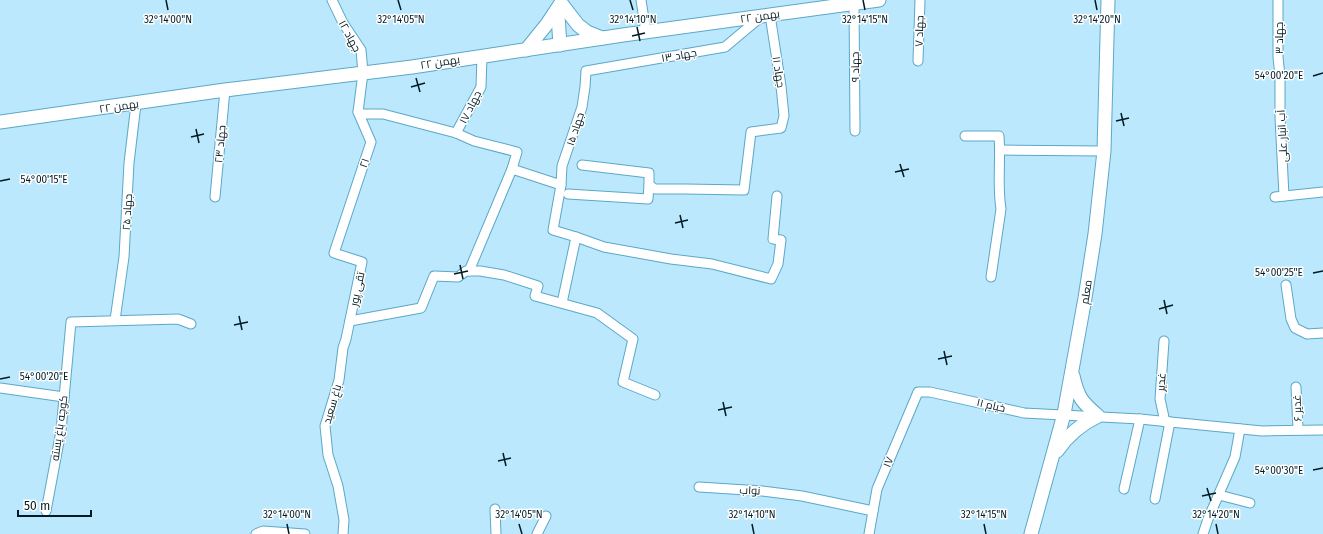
<svg xmlns="http://www.w3.org/2000/svg" width="1323" height="534" font-family="'Fira Sans',Cairo,sans-serif">
<rect width="100%" height="100%" fill="#bbe8fc"/>
<g fill="none" stroke-linecap="round" stroke-linejoin="round">
<g stroke="#5aa8c8" stroke-width="11">
<g id="street">
<path d="M 332,0 L 343,23 L 361,50 L 363,73 L 358,112 L 371,142 L 334,253 L 362,262 L 346,339 L 343,348 L 339,380 L 325,426 L 328,455 L 338,486 L 344,520 L 343,534"/>
<path d="M 641,0 L 646,32"/>
<path d="M 1278,0 L 1278,57 L 1280,76 L 1280,117 L 1284,196"/>
<path d="M 854,3 L 855,131"/>
<path d="M 918,61 L 920,0"/>
<path d="M 358,112 L 363,114 L 383,114 L 456,133 L 474,141 L 517,152 L 512,169"/>
<path d="M 456,133 L 481,87 L 482,56"/>
<path d="M 965,136 L 999,136 C 1001,160 997,185 1001,209 L 991,277"/>
<path d="M 1001,150 L 1104,151"/>
<path d="M 582,165 L 649,173 L 649,185 L 655,189 L 685,189 L 744,190 L 751,132 L 781,128 L 784,116 L 781,86 L 770,15"/>
<path d="M 561,185 L 562,166 L 582,107 L 585,87 L 586,71 L 725,47 L 762,16"/>
<path d="M 568,194 L 648,199 L 649,185"/>
<path d="M 215,197 L 225,90"/>
<path d="M 1275,197 L 1323,192"/>
<path d="M 576,237 L 604,247 L 671,259 L 712,264 L 771,279 L 778,264 L 781,240 L 773,239 L 777,196"/>
<path d="M 469,271 L 512,169 L 561,185 L 553,230 L 576,237 L 562,303"/>
<path d="M 1286,285 L 1291,319 L 1295,328 L 1307,334 L 1323,333"/>
<path d="M 115,320 L 124,257 L 129,163 L 136,104"/>
<path d="M 350,321 L 421,308 L 434,276 L 458,277 L 466,271 L 480,271 L 504,275 L 538,286 L 535,296 L 597,313 L 633,339 L 623,382 L 655,395"/>
<path d="M 1164,341 L 1160,399 L 1165,422"/>
<path d="M 1296,387 L 1298,429"/>
<path d="M 0,388 L 64,397"/>
<path d="M 699,487 L 762,491 L 802,496 L 873,511"/>
<path d="M 1124,489 L 1140,419"/>
<path d="M 1219,495 L 1250,503"/>
<path d="M 1155,499 L 1170,422"/>
<path d="M 495,509 L 496,534"/>
<path d="M 46,511 L 61,431 L 71,322 L 178,319 L 191,324"/>
<path d="M 256,534 L 263,531 L 305,534"/>
<path d="M 537,534 L 546,516"/>
<path d="M 869,534 L 877,489 L 918,392 L 930,392 L 1024,413 L 1140,419 L 1262,431 L 1323,430"/>
<path d="M 1203,534 L 1208,519 L 1235,457 L 1240,429"/>
</g>
</g>
<g stroke="#5aa8c8" stroke-width="15">
<g id="secondary">
<path d="M 561,3 L 578,25 L 587,32 L 602,38"/>
<path d="M 559,8 L 558,16 L 560,45"/>
<path d="M 526,50 L 547,24 L 561,3"/>
<path d="M 0,122 L 225,90 L 412,67 L 623,35 L 879,0"/>
<path d="M 1057,451 C 1068,435 1081,424 1098,416 C 1082,402 1078,398 1073,376"/>
<path d="M 1031,534 L 1064,414 L 1085,298 L 1095,234 L 1104,151 L 1108,0"/>
</g>
</g>
<use href="#street" stroke="#fff" stroke-width="9"/>
<use href="#secondary" stroke="#fff" stroke-width="13"/>
</g>
<path fill="none" stroke="#021a23" stroke-width="1.5" d="M 166,0 L 168,10M 398,0 L 401,10M 630,0 L 633,10M 863,0 L 865,10M 1095,0 L 1097,10M 637,27 L 640,41M 632,36 L 645,33M 1313,76 L 1323,73M 416,78 L 420,92M 411,87 L 425,83M 1121,113 L 1124,126M 1116,121 L 1129,118M 196,129 L 199,143M 191,137 L 204,134M 900,164 L 904,177M 895,172 L 909,169M 0,181 L 10,179M 680,215 L 683,228M 675,223 L 688,220M 460,265 L 463,279M 1313,273 L 1323,271M 454,274 L 468,271M 1164,300 L 1167,314M 1159,309 L 1173,305M 239,316 L 242,330M 234,325 L 248,322M 944,351 L 947,365M 938,359 L 952,356M 0,379 L 10,377M 723,402 L 726,416M 718,410 L 732,407M 503,453 L 506,466M 498,461 L 511,458M 1313,470 L 1323,468M 1207,488 L 1211,501M 1202,496 L 1216,493M 287,524 L 289,534M 519,524 L 522,534M 752,524 L 754,534M 984,524 L 986,534M 1216,524 L 1218,534"/>
<g text-anchor="middle" stroke-width="3" stroke-linejoin="round" paint-order="stroke">
<g font-size="11" fill="#021a23" stroke="#fff">
<text transform="translate(760 16) rotate(-8)" y="4">۲۲ بهمن</text>
<text transform="translate(919 31) rotate(-88)" y="4">جهاد ۷</text>
<text transform="translate(350 36) rotate(61)" y="4">جهاد ۱۲</text>
<text transform="translate(1279 38) rotate(-90)" y="4">جهاد ۳</text>
<text transform="translate(679 55) rotate(-10)" y="4">جهاد ۱۳</text>
<text transform="translate(440 62) rotate(-9)" y="4">۲۲ بهمن</text>
<text transform="translate(855 67) rotate(-91)" y="4">جهاد ۹</text>
<text transform="translate(779 72) rotate(81)" y="4">جهاد ۱۱</text>
<text transform="translate(119 106) rotate(-8)" y="4">۲۲ بهمن</text>
<text transform="translate(470 107) rotate(-63)" y="4">جهاد ۱۷</text>
<text transform="translate(575 129) rotate(-72)" y="4">جهاد ۱۵</text>
<text transform="translate(1282 136) rotate(-93)" y="4">آب انبار علی</text>
<text transform="translate(220 144) rotate(-85)" y="4">جهاد ۲۳</text>
<text transform="translate(364 163) rotate(-72)" y="4">۲۱</text>
<text transform="translate(127 212) rotate(-87)" y="4">جهاد ۲۵</text>
<text transform="translate(357 289) rotate(-78)" y="4">تقی پور</text>
<text transform="translate(1086 292) rotate(-81)" y="4">معلم</text>
<text transform="translate(1161 382) rotate(-86)" y="4">غدیر</text>
<text transform="translate(332 404) rotate(-74)" y="4">باغ سعید</text>
<text transform="translate(991 405) rotate(13)" y="4">خیام ۱۱</text>
<text transform="translate(1297 408) rotate(-93)" y="4">غدیر ۶</text>
<text transform="translate(59 428) rotate(-82)" y="4">کوچه باغ پسته</text>
<text transform="translate(888 462) rotate(-68)" y="4">۱۷</text>
<text transform="translate(750 490) rotate(3)" y="4">نواب</text>
</g>
</g>
<g font-size="10" text-anchor="middle" fill="#021a23" stroke="#fff" stroke-width="3" stroke-linejoin="round" paint-order="stroke">
<text x="168" y="23">32°14'00"N</text>
<text x="633" y="23">32°14'10"N</text>
<text x="865" y="23">32°14'15"N</text>
<text x="1097" y="23">32°14'20"N</text>
<text x="401" y="23">32°14'05"N</text>
<text x="1279" y="79">54°00'20"E</text>
<text x="44" y="183">54°00'15"E</text>
<text x="1279" y="276">54°00'25"E</text>
<text x="44" y="380">54°00'20"E</text>
<text x="1279" y="474">54°00'30"E</text>
<text x="287" y="518">32°14'00"N</text>
<text x="519" y="518">32°14'05"N</text>
<text x="752" y="518">32°14'10"N</text>
<text x="984" y="518">32°14'15"N</text>
<text x="1216" y="518">32°14'20"N</text>
</g>
<path d="M18 510v6h73v-6" fill="none" stroke="#021a23" stroke-width="2"/>
<text x="24" y="510" font-size="12" fill="#021a23" stroke="#ffffff" stroke-width="3" paint-order="stroke">50 m</text>
</svg>
